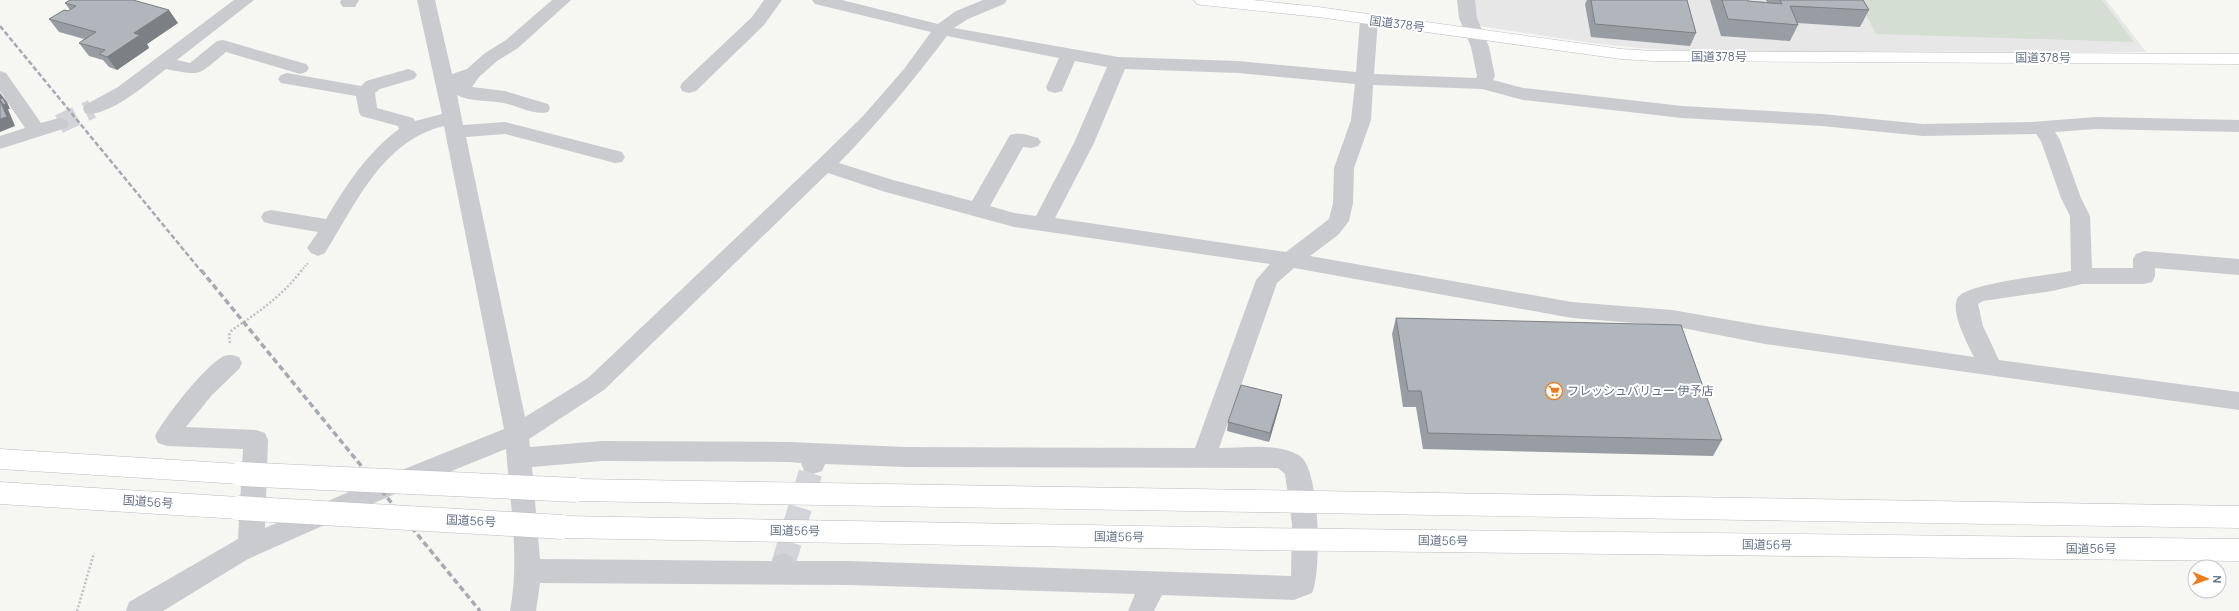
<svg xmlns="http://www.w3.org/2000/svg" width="2239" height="611" font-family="Manrope,'Noto Sans JP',sans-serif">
<rect width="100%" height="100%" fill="#f6f6f3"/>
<path fill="#e6e7e6" d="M 1473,0 L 2106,0 L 2146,52 L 1686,51 L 1640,48 L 1592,43 L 1479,26 Z"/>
<path fill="#d5ded3" d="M 1858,0 L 2102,0 L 2134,42 L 1876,34 Z"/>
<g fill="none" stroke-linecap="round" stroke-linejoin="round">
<path stroke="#d2d4d8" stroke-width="19" stroke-dasharray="19 10" stroke-linecap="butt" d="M 59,124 L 92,109"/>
<path stroke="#d2d4d8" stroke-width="24" stroke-dasharray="24 12" stroke-linecap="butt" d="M 783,565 L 813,464"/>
<g stroke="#bbbcc0" stroke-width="1">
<g id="highway">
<path d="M 1194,0 L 1252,0 L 1318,7 L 1621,49 L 1654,51 L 2239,54 L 2239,64 L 1654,61 L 1621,59 L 1318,17 L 1203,5 L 1197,4 Z"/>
<path d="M 0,449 L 240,464 L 249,467 L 252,474 L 249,481 L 240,484 L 0,469 Z"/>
<path d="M 576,479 L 2239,506 L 2239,528 L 576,501 L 567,497 L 564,490 L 567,483 Z"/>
<path d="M 0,482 L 238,497 L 247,500 L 251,508 L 247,516 L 238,519 L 0,504 Z"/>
<path d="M 562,516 L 1254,528 L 2239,539 L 2239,561 L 1254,550 L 562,538 L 553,535 L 549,527 L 553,519 Z"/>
</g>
</g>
<path stroke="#c0c1c4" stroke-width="2" stroke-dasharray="1.5 1.5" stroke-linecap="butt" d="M 301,271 L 308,263"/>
<g stroke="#c0c1c4" stroke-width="2.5" stroke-dasharray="2 2" stroke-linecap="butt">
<path d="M 230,343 L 229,335 L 232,330 C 259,312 282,296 302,270"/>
<path d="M 77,611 L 94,553"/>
</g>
<g fill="#c9cbcf" fill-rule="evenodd">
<path d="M 234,0 L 254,0 L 177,60 L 190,63 L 217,41 L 223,40 L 306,64 L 309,68 L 306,72 L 300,74 L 226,52 C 197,76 203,76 166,69 C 149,82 107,119 85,113 L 83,109 L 85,105 L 118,87 Z"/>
<path d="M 341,0 L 359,0 L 355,7 L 343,7 L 340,3 Z"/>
<path d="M 417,0 L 435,0 L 452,74 L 467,69 L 485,53 L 506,40 L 552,0 L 571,0 L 518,48 L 497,61 L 479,77 L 472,87 L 505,91 L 548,104 L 550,108 L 548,112 C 533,116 517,105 503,103 C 489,100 469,102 457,95 L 463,125 L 505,122 L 622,152 L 625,157 L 622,162 L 615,163 L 505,134 L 466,137 L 525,417 L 588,378 L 818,160 L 863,116 L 904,69 L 931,32 L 815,4 L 812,0 L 842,0 L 938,24 L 956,11 L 983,0 L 1007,0 L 1004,4 L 968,19 L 954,28 L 1118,57 L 1238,61 L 1356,72 L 1360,20 L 1363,16 L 1375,16 L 1378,20 L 1374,74 L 1476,78 L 1477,76 L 1471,47 L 1459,18 L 1457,0 L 1475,0 L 1477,18 L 1489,47 L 1495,76 L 1493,80 L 1523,88 L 1682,106 L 1822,114 L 1923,124 L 2032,122 L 2096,117 L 2239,120 L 2239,132 L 2096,129 L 2055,132 L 2060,140 L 2081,198 L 2090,216 L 2092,268 L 2133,268 L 2133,259 L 2136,254 L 2144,251 L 2239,259 L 2239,275 L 2155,268 L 2155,276 L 2152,282 L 2144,284 L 2082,284 L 2052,291 L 1983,301 L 1978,304 L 1983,326 L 1999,360 L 2239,392 L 2239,410 L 1765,344 L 1672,326 L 1572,318 L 1294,268 L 1277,283 L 1219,448 C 1244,448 1278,442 1300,456 C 1320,469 1322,573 1312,593 L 1294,600 L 1162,595 L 1154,611 L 1128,611 L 1135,594 L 850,585 L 540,583 L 536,611 L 510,611 C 520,558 510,502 506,449 L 390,496 L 248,559 L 163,611 L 126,611 L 129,602 L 238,539 L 243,449 L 167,446 L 158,443 L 155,436 C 165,417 205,365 224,356 C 230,354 233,355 239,357 L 242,363 L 239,369 L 212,395 L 186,427 L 256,430 L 265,433 L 268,440 L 265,528 L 372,482 L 504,429 L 444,126 C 382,141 356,204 325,253 L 318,256 L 311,253 L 307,248 L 318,232 L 271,224 L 264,222 L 261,217 L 264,212 L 271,210 L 326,219 C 346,185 367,153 399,129 L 398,126 L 361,116 L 359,112 L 356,96 L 281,83 L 278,79 L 281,75 L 287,73 L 361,86 L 366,81 L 408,69 L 414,71 L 417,75 L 414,79 L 380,89 L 375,93 L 377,108 L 413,118 L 415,121 L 442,114 ZM 947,36 L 1059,58 L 1046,87 L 1048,91 L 1055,93 L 1062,91 L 1075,61 L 1107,67 L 1074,143 L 1036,216 L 1014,213 L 990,206 L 1023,147 L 1031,148 L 1038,146 L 1041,142 L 1038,138 C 1028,135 1020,132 1010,135 L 972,201 L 893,180 L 839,163 C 878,123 913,81 947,36 ZM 1125,69 L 1238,73 L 1355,84 L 1351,120 L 1334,168 L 1333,203 L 1329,219 L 1286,252 L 1055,218 L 1094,143 ZM 1373,85 L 1482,89 L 1523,100 L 1682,118 L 1822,126 L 1923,136 L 2036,134 L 2041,141 L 2061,198 L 2070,216 L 2071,271 C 2052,275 1963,283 1957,299 C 1951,313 1967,343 1974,357 L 1765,326 L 1672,310 L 1572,302 L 1310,256 L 1338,235 L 1349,221 L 1353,203 L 1354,168 L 1371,120 ZM 828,173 L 882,191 L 1014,227 L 1270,264 L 1256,280 L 1195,448 L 905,447 L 789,442 L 602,441 L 530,447 L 529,439 L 604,390 ZM 602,461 L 789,462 L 801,463 L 804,471 L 813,474 L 822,471 L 825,464 L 905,467 L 1278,468 L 1285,474 L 1292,524 L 1291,576 L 850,561 L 794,561 L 792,557 L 783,553 L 774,557 L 772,561 L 540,559 L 532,467 Z"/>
<path d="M 764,0 L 782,0 L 764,25 L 696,91 L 689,93 L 682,91 L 680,87 L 682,83 L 752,17 Z"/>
<path d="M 0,71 L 6,73 L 41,123 L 59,118 L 66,120 L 69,124 L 66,128 L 0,149 L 0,136 L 25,128 L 0,91 Z"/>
</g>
<use href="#highway" fill="#fff" fill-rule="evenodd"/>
<path stroke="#a6aab2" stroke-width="2.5" stroke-dasharray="5 2.5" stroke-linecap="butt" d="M 0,26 L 201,271"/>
<path stroke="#a6aab2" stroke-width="3.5" stroke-dasharray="6 3.5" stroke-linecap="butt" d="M 201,270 L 480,611"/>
<g stroke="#bbbcc0" stroke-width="25" stroke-linecap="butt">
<g id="highway-bridge">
<path d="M 240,474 L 576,490"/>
<path d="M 238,508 L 562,527"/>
</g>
</g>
<use href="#highway-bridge" stroke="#fff" stroke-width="24"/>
</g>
<g fill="#989da3">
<path d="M 1587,0 L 1687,0 L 1696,33 L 1690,46 L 1591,37 L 1585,4 Z"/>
<path d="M 1710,0 L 1748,0 L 1748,1 L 1767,2 L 1766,0 L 1863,0 L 1869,10 L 1860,27 L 1797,23 L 1798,25 L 1790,41 L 1721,36 Z"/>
<path d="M 65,3 L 178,23 L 147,44 L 149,48 L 117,70 L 109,67 L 103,60 L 89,56 L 79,43 L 84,39 L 59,32 L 49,19 L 70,10 Z"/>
<path d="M 1396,318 L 1722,440 L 1713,456 L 1423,449 L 1416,407 L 1403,407 L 1392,334 Z"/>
<path d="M 1280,404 L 1269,442 L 1227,431 L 1228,422 Z"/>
</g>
<g fill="#7c7f84">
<path d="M 169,10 L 178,23 L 147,44 L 149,48 L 117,70 L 107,57 L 134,33 Z"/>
<path d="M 0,93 L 7,102 L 10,109 L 8,109 L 15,126 L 0,132 Z"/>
<path d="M 1282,395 L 1280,404 L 1269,442 L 1270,433 Z"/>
</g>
<g fill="#b1b6bd" stroke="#7c7f84">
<path d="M 70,0 L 133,0 L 169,10 L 134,33 L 140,35 L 107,57 L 99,54 L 105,50 L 79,43 L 96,32 L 49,19 L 64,10 L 68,11 L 76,6 L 65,3 Z"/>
<path d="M 1591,0 L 1687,0 L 1696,33 L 1595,24 Z"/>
<path d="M 1722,0 L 1748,0 L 1748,1 L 1782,4 L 1780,0 L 1863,0 L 1869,10 L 1790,6 L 1798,25 L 1728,19 Z"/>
<path d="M 3,98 L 6,104 L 4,105 L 0,100 L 0,99 Z"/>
<path d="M 0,100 L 7,117 L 0,119 Z"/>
<path d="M 1396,318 L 1681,325 L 1722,440 L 1428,433 L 1421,391 L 1408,391 Z"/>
<path d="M 1241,385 L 1282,395 L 1270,433 L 1228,422 Z"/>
</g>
<defs>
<g id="supermarket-ring" transform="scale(0.9)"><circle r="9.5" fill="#fff" stroke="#ed7d1c" stroke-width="1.5"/><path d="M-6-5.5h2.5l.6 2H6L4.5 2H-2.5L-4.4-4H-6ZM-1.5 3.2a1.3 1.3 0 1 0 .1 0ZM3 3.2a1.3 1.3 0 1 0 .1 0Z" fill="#ed7d1c"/></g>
</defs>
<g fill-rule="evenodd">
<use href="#supermarket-ring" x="1554" y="391"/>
</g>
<g text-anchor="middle" stroke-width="4" stroke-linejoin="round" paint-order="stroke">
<g font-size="12" fill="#646f86" stroke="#fff">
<text transform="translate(1397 24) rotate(7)" y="4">国道378号</text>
<text x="1719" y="61">国道378号</text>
<text x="2043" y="62">国道378号</text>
<text transform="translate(148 502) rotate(4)" y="4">国道56号</text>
<text transform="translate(471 521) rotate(3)" y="4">国道56号</text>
<text transform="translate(795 531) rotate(1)" y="4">国道56号</text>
<text transform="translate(1119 537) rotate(1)" y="4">国道56号</text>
<text transform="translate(1443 541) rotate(1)" y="4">国道56号</text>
<text transform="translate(1767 545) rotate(1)" y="4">国道56号</text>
<text x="2091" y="553">国道56号</text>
</g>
<g font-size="12" fill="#646f86" stroke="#fff" text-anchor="start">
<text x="1567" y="395">フレッシュバリュー 伊予店</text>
</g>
</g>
<g transform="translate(2207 579) rotate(92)"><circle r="19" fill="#ffffff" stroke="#c1c5cf"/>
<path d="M0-3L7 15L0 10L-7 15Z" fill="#ed7d1c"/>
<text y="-6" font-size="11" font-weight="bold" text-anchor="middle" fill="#646f86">N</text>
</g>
</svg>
